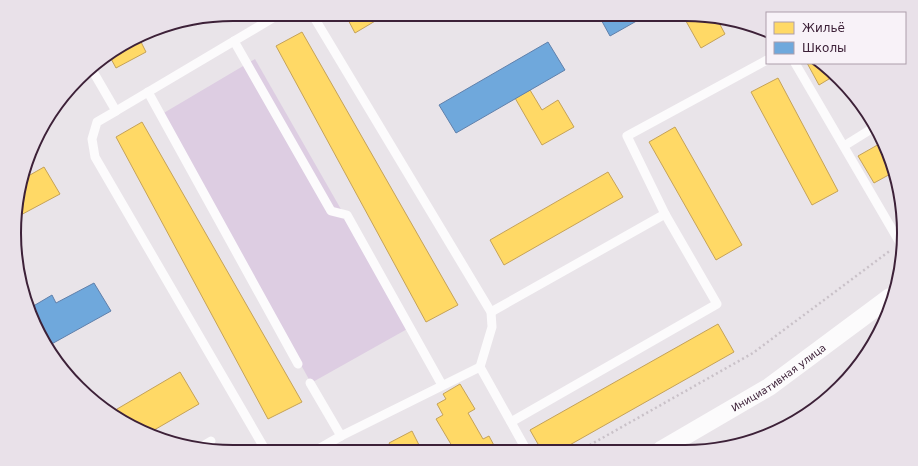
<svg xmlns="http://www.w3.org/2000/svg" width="918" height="466" font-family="'DejaVu Sans',sans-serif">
<rect width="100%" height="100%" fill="#e9e4e9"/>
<path fill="#ddcde2" d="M 255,59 L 409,328 L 311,383 L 162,114 Z"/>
<g fill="#ffd966" stroke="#c5a258">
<path d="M 345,14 L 387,14 L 355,33 Z"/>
<path d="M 682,14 L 699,14 L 717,19 L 725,34 L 701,48 Z"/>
<path d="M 302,32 L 458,305 L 426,322 L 276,46 Z"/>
<path d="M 139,38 L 146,52 L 116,68 L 109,55 Z"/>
<path d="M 807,63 L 816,63 L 834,76 L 819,85 Z"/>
<path d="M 778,78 L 838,191 L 812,205 L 751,92 Z"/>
<path d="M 530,90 L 542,110 L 558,100 L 574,127 L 542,145 L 515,98 Z"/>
<path d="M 142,122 L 302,402 L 268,419 L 116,137 Z"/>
<path d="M 675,127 L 742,245 L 716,260 L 649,142 Z"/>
<path d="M 881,143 L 892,162 L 894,172 L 874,183 L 858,156 Z"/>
<path d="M 44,167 L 60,194 L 17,217 L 18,190 L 23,179 Z"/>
<path d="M 608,172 L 623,197 L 504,265 L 490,240 Z"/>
<path d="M 718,324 L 734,352 L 559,451 L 542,451 L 530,430 Z"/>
<path d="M 180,372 L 199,404 L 149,433 L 136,430 L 112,412 Z"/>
<path d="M 460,384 L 475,409 L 468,413 L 483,439 L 489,436 L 497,451 L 455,451 L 436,419 L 443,415 L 437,404 L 446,399 L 443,394 Z"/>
<path d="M 412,431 L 420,447 L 413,451 L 393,451 L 389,443 Z"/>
</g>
<g fill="#6fa8dc" stroke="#6080ab">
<path d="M 598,14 L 649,14 L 610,36 Z"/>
<path d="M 548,42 L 565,70 L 456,133 L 439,105 Z"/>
<path d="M 94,283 L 111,311 L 48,346 L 37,330 L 30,308 L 52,295 L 56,303 Z"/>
</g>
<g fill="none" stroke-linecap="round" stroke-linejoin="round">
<path stroke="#c9c1c8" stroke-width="2.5" stroke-dasharray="2 3" stroke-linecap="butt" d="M 581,450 L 753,353 L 891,250"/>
<g stroke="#fcfbfc" stroke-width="9">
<path d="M 312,14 L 491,312 L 492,327 L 480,367 L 527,451"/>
<path d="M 234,41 L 331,211 L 347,215 L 442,385"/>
<path d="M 795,63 L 903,248"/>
<path d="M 91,68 L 116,111 L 97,122 L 92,139 L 95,157 L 266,451"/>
<path d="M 148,92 L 298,364"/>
<path d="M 116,111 L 278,15"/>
<path d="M 844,146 L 873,128"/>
<path d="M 491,312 L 665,214 L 627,136 L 767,60"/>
<path d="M 310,383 L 341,436"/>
<path d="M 511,422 L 717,304 L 665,214"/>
<path d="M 201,447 L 211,441"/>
<path d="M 315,451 L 341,436 L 480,367"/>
</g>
<path stroke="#fcfbfc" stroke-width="18" id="s1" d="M 661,450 L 769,387 L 890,297"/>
</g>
<g text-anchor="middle" stroke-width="4" stroke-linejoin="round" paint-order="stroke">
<g font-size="10" fill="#3d2138" stroke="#f8f2f8">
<text dy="4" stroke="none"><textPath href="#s1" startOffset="138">Инициативная улица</textPath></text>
</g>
</g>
<path d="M0 0H918V466H0ZM233 21H685A212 212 0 0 1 897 233V233A212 212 0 0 1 685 445H233A212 212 0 0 1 21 233V233A212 212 0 0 1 233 21Z" fill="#e9e1e9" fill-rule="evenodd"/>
<path fill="none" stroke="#3d2138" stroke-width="2" d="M233 21H685A212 212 0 0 1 897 233V233A212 212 0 0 1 685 445H233A212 212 0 0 1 21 233V233A212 212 0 0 1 233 21Z"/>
<rect x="766" y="12" width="140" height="52" fill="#f8f2f8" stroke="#ad9eab"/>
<rect x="774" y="22" width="20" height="12" fill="#ffd966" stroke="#ad9eab"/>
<text x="802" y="32" font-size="12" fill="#3d2138">Жильё</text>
<rect x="774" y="42" width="20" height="12" fill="#6fa8dc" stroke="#ad9eab"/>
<text x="802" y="52" font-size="12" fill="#3d2138">Школы</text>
</svg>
